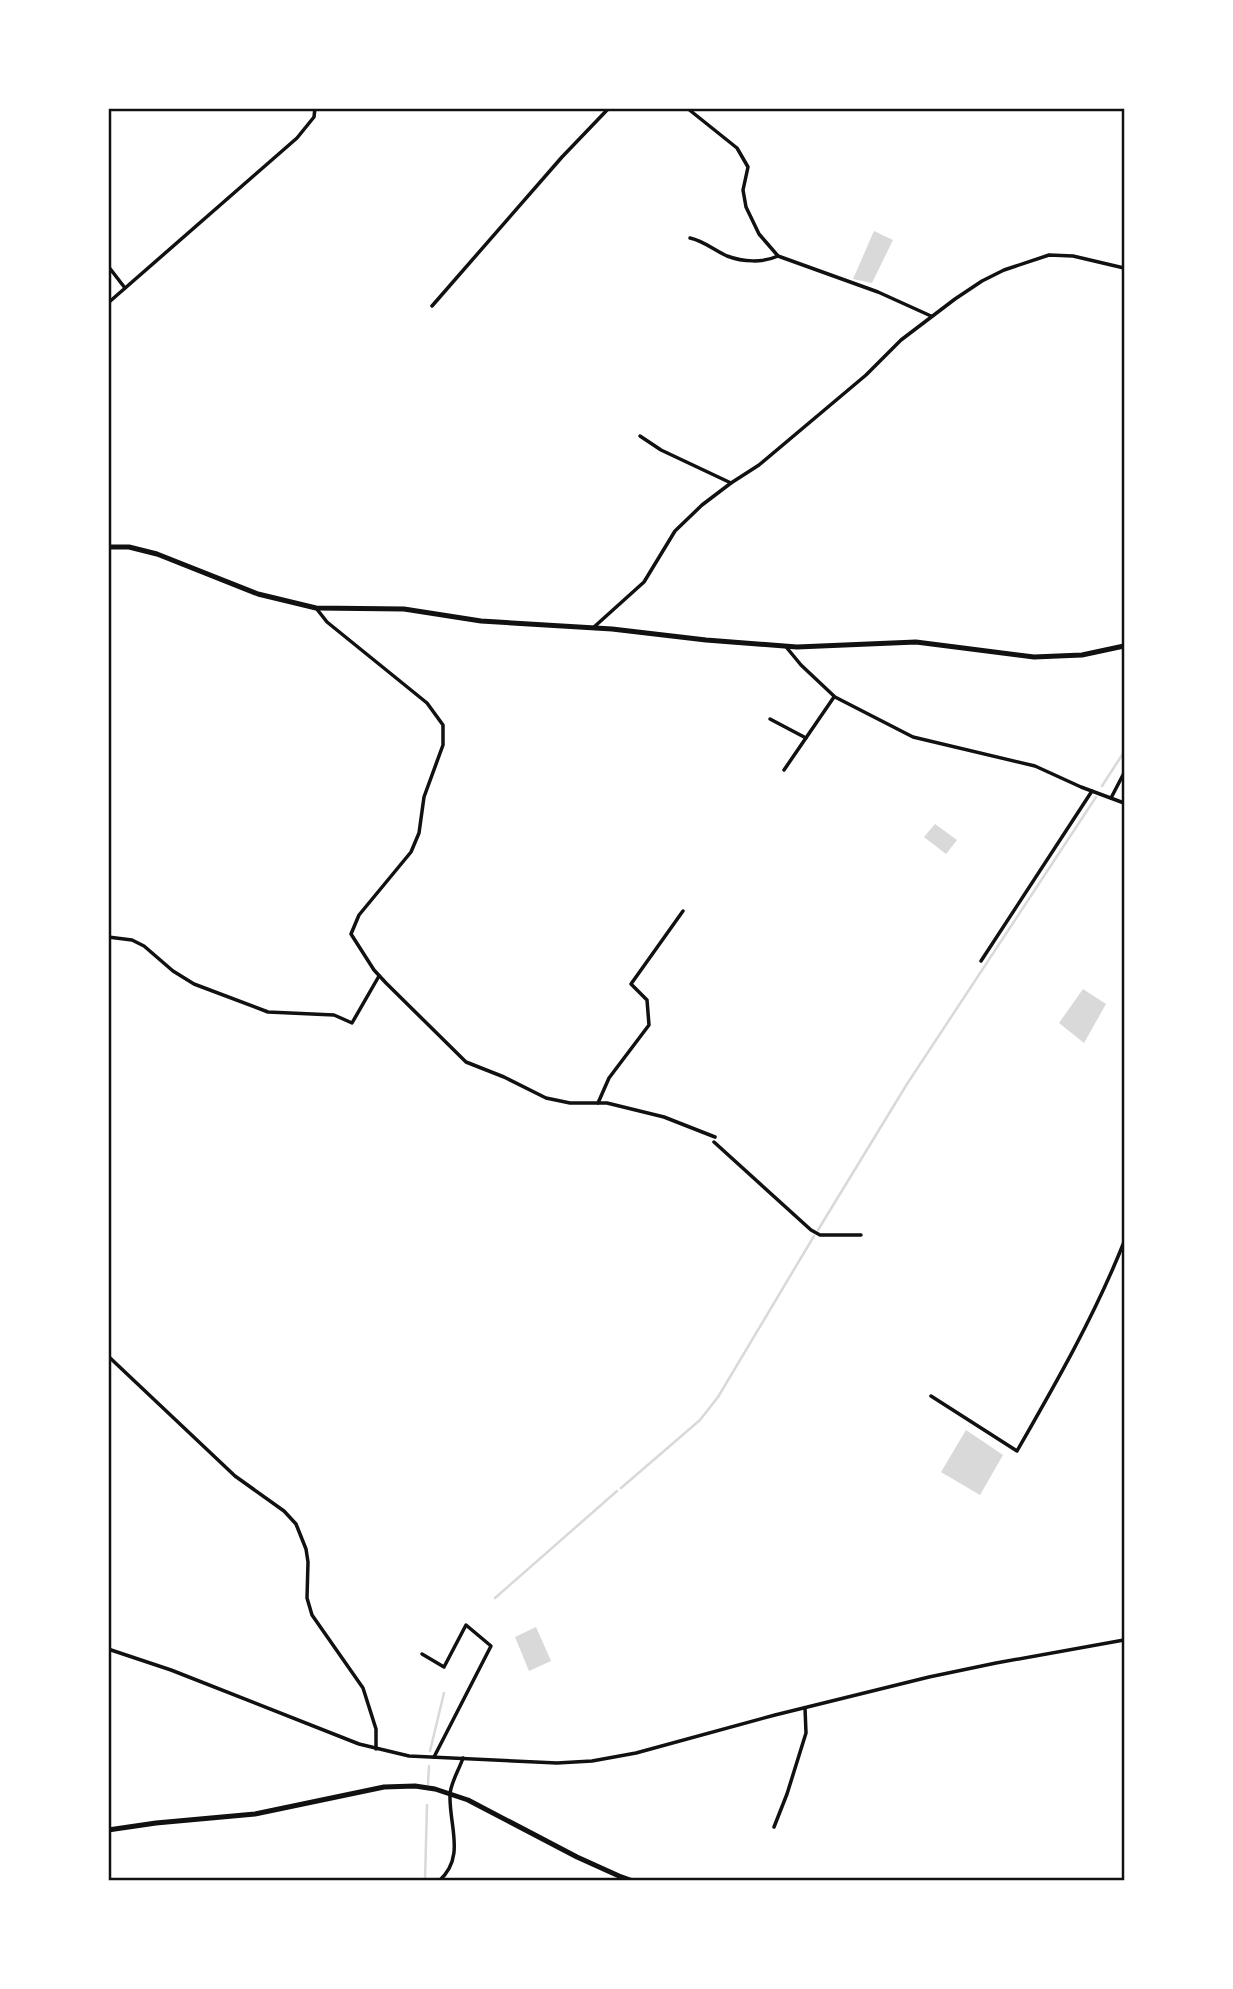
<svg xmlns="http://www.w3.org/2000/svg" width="1233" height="1989" font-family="Overpass,sans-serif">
<rect width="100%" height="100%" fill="#fff"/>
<g fill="#d9d9d9">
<path d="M 874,231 L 893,240 L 872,283 L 853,279 Z"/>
<path d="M 935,824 L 957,840 L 946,854 L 924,837 Z"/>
<path d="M 1083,989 L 1106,1004 L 1084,1043 L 1059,1023 Z"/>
<path d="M 966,1430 L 1003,1455 L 980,1495 L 941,1472 Z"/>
<path d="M 536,1627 L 551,1661 L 529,1671 L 515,1637 Z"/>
</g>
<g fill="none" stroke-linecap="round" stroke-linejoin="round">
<g stroke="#d9d9d9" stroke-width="2.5">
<path d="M 1102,786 L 1124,752"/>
<path d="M 818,1230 L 907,1084 L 1096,797"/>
<path d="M 621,1488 L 700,1420 L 718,1397 L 814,1236"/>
<path d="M 495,1598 L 617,1491"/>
<path d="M 430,1751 L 444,1693"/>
<path d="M 428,1784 L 429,1766"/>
<path d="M 425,1881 L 427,1805"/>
</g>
<g stroke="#111" stroke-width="3.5">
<path d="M 687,108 L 737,148 L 748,167 L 743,190 L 746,207 L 759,234 L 778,256 L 878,292 L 931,316"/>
<path d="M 690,238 C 704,241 714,250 727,256 C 743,262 763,263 778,256"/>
<path d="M 108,266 L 125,288"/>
<path d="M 108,303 L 297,138 L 314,117 L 315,108"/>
<path d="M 432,306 L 562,157 L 609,108"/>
<path d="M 640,436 L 661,450 L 731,483"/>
<path d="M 316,608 L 327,622 L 427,703 L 443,725 L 443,745 L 424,797 L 419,833 L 411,852 L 359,915 L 351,934 L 374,970 L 386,983 L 466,1062 L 504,1077 L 546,1098 L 570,1103 L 607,1103 L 664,1117 L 715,1137"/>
<path d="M 594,627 L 644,582 L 675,531 L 702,505 L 731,483 L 759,465 L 866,375 L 901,340 L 955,299 L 982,281 L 1004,270 L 1049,255 L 1073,256 L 1124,268"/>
<path d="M 787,648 L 801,665 L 835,697 L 913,737 L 1035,766 L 1081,787 L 1124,803"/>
<path d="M 770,719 L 806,738"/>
<path d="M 784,770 L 834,697"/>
<path d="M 1111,798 L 1124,773"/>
<path d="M 108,937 L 132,940 L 144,946 L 173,971 L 194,984 L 268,1012 L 334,1015 L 352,1023 L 379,976"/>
<path d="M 981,961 L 1092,791"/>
<path d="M 598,1103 L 609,1078 L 649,1025 L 647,1000 L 631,984 L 683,911"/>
<path d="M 714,1142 L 811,1230 L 820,1235 L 861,1235"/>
<path d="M 108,1356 L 235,1476 L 284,1511 L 296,1524 L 306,1549 L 308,1562 L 307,1598 L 312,1615 L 363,1688 L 376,1729 L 376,1749"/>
<path d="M 931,1396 L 1017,1451 C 1056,1383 1095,1315 1124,1242"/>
<path d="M 108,1649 L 171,1670 L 359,1744 L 409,1756 L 557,1763 L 592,1761 L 636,1753 L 775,1715 L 929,1677 L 996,1663 L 1124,1640"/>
<path d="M 422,1654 L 444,1667 L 466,1625 L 491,1646 L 434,1757"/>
<path d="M 774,1827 L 787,1794 L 806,1733 L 805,1708"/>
<path d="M 439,1881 C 466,1857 449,1826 450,1795 C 450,1784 459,1770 463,1758"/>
</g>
<g stroke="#111" stroke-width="5">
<path d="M 108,547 L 129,547 L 157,554 L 258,594 L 316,608 L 404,609 L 481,621 L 612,629 L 706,640 L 797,647 L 916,642 L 1034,657 L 1082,655 L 1124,646"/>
<path d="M 108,1830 L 156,1823 L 255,1814 L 384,1787 L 415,1786 L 435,1789 L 468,1800 L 577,1857 L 619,1876 L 633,1881"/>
</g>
</g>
<rect width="1233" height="1989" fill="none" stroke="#ffffff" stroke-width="220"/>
<rect x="110" y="110" width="1013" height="1769" fill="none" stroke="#111" stroke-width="2.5"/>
</svg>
